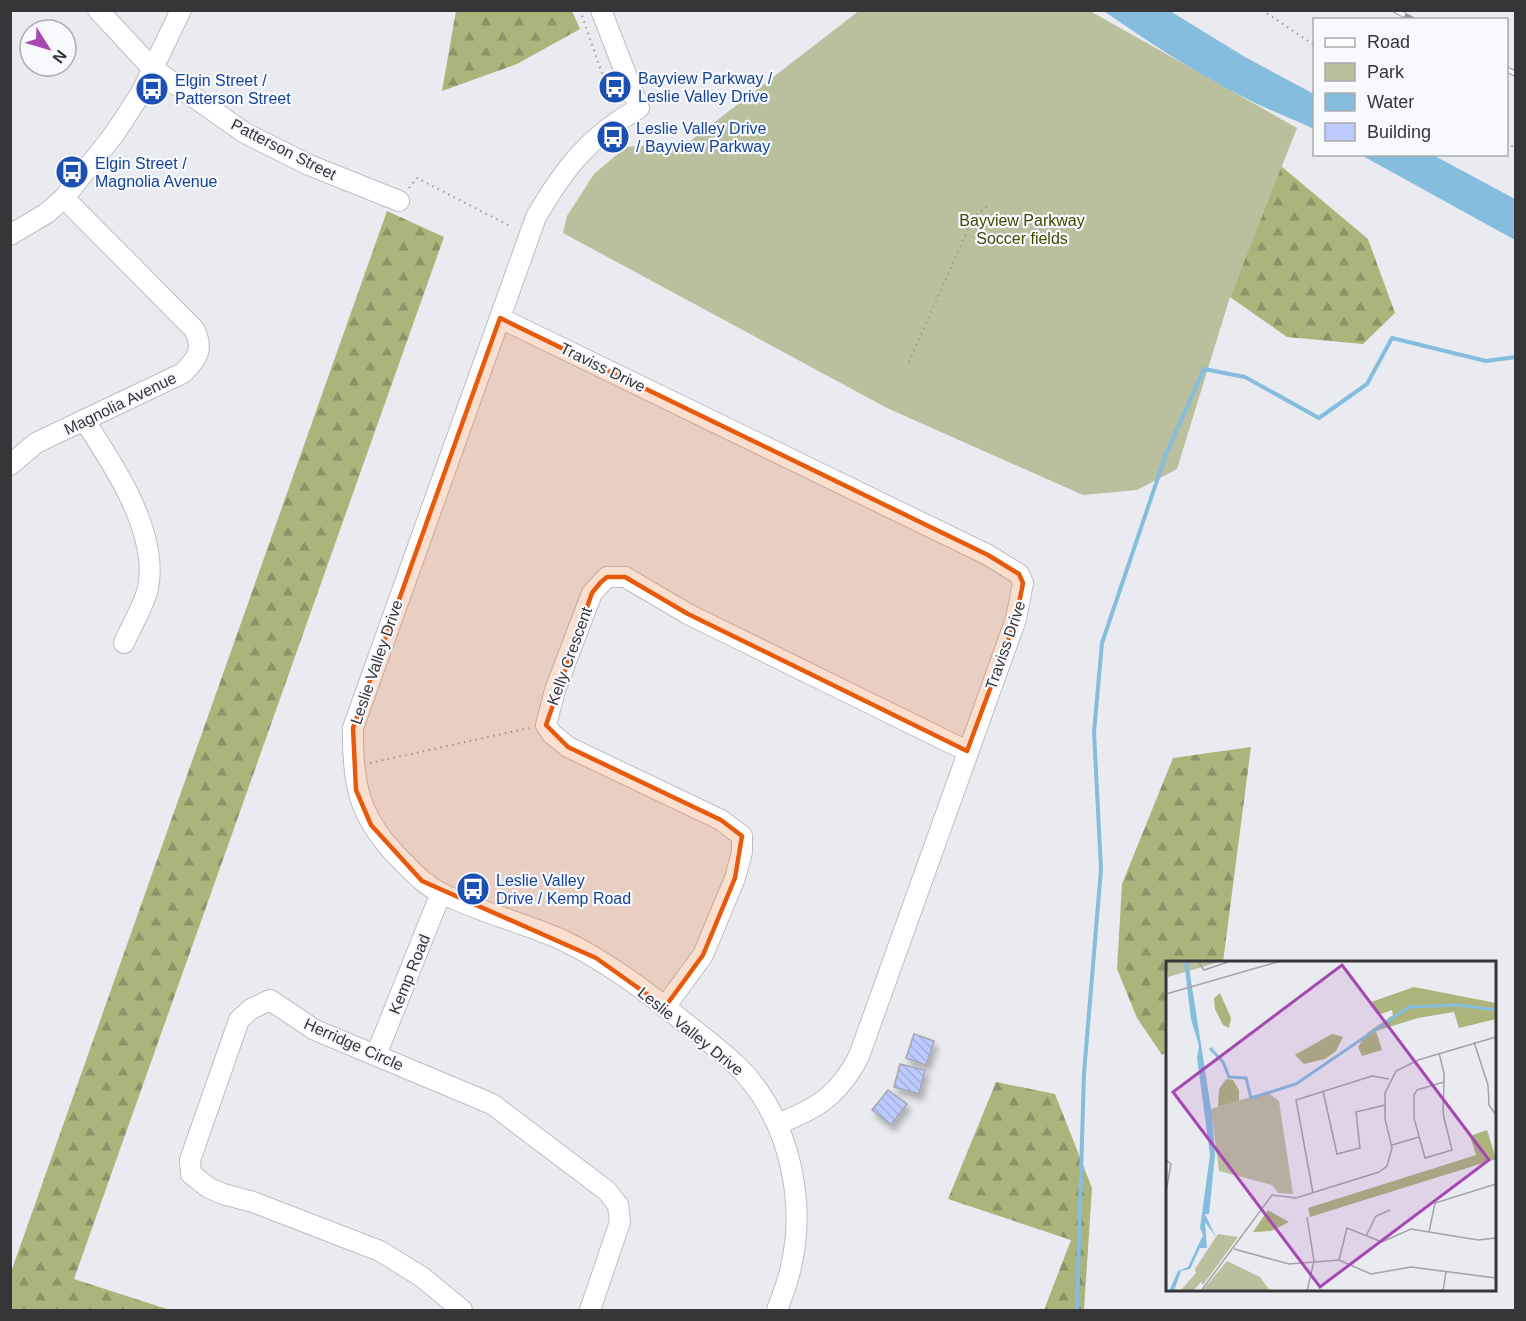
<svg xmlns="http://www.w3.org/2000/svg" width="1526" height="1321" font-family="Helvetica,sans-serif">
<defs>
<pattern id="forest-firs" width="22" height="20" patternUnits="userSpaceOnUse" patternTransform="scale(1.5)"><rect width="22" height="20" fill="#acb47c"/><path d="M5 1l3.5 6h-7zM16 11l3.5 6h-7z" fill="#8d9367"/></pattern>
<pattern id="building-back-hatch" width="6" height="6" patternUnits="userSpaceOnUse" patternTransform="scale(1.5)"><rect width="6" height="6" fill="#bccaff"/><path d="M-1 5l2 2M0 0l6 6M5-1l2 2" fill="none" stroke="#a2aedb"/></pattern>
<filter id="shadow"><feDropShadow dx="3.5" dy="6" stdDeviation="3" flood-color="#0004"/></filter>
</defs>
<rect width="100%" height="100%" fill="#eaebf0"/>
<g fill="url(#forest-firs)">
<path d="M 456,11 L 572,11 L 580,29 L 517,64 L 442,91 Z"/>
<path d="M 1281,166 L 1368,239 L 1395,313 L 1363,344 L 1287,337 L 1230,297 Z"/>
<path d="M 387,211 L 444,237 L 74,1279 L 170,1310 L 11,1310 L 11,1272 Z"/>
<path d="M 1251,747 L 1223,962 L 1168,962 L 1167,1051 L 1162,1055 L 1137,1018 L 1117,969 L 1122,884 L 1173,758 Z"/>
<path d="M 996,1082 L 1055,1094 L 1092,1188 L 1084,1310 L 1044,1310 L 1071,1240 L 948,1199 Z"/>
</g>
<path fill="#babf9e" d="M 860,10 L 1090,11 L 1297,128 L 1230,297 L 1177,469 L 1137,490 L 1083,495 L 887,408 L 563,233 L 567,216 L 594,174 L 626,147 L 689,142 Z"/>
<g fill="#85bddf">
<path d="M 1104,11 L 1170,11 L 1245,57 L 1314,94 L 1314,129 C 1298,121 1281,115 1264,107 C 1210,82 1152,45 1104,11 Z"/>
<path d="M 1361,155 L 1433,155 L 1515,199 L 1515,240 Z"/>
</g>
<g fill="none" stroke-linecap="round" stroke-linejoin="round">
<path stroke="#85bddf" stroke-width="4" d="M 1077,1310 L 1084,1073 L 1101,869 L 1094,732 L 1102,643 L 1166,454 L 1204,369 L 1245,377 L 1319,418 L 1367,384 L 1392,338 L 1486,361 L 1516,357"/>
</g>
<g fill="url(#building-back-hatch)" stroke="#a5a7ab" stroke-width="1.5" filter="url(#shadow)">
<path d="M 914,1034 L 934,1041 L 926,1065 L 906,1058 Z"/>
<path d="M 900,1064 L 925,1070 L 919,1094 L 894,1087 Z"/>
<path d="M 888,1090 L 907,1104 L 891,1125 L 872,1110 Z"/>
</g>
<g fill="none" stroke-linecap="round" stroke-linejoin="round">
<g stroke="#bdbec2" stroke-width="22">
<g id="minor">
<path d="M 98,10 L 152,68 L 245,133 L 309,165 L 399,201"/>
<path d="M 601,10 L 639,108 C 589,137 565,167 536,217 L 353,728 C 352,787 360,820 403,862 C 415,874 426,886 441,893 C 479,912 521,922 560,939 C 605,960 646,991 684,1022 C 705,1039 728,1055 746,1075 C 790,1126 806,1202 791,1267 C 788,1282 782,1296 777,1310"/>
<path d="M 10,235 L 47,213 L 64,198 L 115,133 L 141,93 L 181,10"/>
<path d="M 500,318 L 988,555 L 1019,574 L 1023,583 L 1016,619 L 859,1056 C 839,1095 818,1108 778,1124"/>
<path d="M 84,420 C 113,464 159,532 148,588 C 144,606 131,626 124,643"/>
<path d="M 10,465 L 36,443 L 183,373 C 198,358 204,349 194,329 L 64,198"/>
<path d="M 665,1007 L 703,955 L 735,878 L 742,852 L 742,836 L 721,820 L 568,747 L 552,734 L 546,725 L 555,690 L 592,593 L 607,577 L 625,577 L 688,614 L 967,751"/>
<path d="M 376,1055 L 441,893"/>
<path d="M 462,1310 L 422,1277 L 380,1251 L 253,1202 L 223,1194 L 209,1188 L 191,1174 L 190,1160 L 239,1020 L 251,1009 L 270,1000 L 315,1030 L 492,1104 L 607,1191 L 618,1205 L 620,1222 L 590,1310"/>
</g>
</g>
<g stroke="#999a9d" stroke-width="2" stroke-dasharray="1.5 4.5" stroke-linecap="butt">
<path d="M 580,10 L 612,102"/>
<path d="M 1262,10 L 1314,45"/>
<path d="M 1506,143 L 1516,148"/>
<path d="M 409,188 L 417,178 L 512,227"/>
<path d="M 909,362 L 968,229 L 975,216 L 990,204"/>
<path d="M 370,763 L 529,728"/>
</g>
<use href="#minor" stroke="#fff" stroke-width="20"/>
<g stroke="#97989b" stroke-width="6">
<g id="rail">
<path d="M 1395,10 L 1413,20"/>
<path d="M 1506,69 L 1516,74"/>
</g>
</g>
<use href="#rail" stroke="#f7f9fd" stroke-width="4" stroke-dasharray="11" stroke-linecap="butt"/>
</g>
<path fill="#e8590c" fill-opacity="0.2" stroke="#e8590c" stroke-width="4.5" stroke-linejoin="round" d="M 500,318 L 988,555 L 1019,574 L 1023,583 L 1016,619 L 967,751 L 688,614 L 625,577 L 607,577 L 601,582 L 592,593 L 546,725 L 568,747 L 721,820 L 742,836 L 735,878 L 703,955 L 665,1007 L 596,958 L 422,881 L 371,825 L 356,790 L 353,728 Z"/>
<defs>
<g id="bus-disc" transform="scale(1.725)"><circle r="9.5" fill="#1a4fb4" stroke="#f7f9fd"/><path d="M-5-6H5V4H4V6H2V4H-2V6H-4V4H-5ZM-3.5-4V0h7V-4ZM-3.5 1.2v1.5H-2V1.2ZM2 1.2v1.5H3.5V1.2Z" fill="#fff"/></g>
</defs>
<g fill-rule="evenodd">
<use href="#bus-disc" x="615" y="87"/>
<use href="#bus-disc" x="152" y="89"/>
<use href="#bus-disc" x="613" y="137"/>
<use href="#bus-disc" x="72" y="172"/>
<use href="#bus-disc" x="473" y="889"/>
</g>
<g text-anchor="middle" stroke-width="4.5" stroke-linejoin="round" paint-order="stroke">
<g font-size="16" fill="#164399" stroke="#f7f9fd" text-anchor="start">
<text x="638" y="84">Bayview Parkway /<tspan x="638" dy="18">Leslie Valley Drive</tspan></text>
<text x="175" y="86">Elgin Street /<tspan x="175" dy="18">Patterson Street</tspan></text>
<text x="636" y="134">Leslie Valley Drive<tspan x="636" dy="18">/ Bayview Parkway</tspan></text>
<text x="95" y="169">Elgin Street /<tspan x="95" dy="18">Magnolia Avenue</tspan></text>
<text x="496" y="886">Leslie Valley<tspan x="496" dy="18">Drive / Kemp Road</tspan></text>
</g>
<g font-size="16" fill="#363638" stroke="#f7f9fd">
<text transform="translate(284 149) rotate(27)" y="6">Patterson Street</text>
<text transform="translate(603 367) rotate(26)" y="6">Traviss Drive</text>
<text transform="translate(120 403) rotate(-26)" y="6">Magnolia Avenue</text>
<text transform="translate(1005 645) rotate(-71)" y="6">Traviss Drive</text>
<text transform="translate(569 656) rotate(-70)" y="6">Kelly Crescent</text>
<text transform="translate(376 662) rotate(-71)" y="6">Leslie Valley Drive</text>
<text transform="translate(409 974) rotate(-68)" y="6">Kemp Road</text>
<text transform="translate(691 1031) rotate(39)" y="6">Leslie Valley Drive</text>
<text transform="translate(354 1044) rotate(24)" y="6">Herridge Circle</text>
</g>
<g font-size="16" fill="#434803" stroke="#f7f9fd">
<text x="1022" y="226">Bayview Parkway<tspan x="1022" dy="18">Soccer fields</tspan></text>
</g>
</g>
<g transform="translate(1166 961)">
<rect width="330" height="330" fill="#eaebf0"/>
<path d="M 248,26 L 330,42 L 330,58 L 293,67 L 288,51 L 252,57 L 210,70 L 216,89 L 196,95 L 192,86 L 201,72 L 227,54 L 226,49 L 212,54 L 205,41 ZM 54,32 L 65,57 L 63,67 L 57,64 L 49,48 L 48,37 ZM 166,73 L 177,76 L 170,90 L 159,98 L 138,103 L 129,94 ZM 60,118 L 67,119 L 73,129 L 73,140 L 52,146 L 53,128 ZM 321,169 L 330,198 L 144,256 L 142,247 L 310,194 L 304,175 ZM 102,249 L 123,261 L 105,270 L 87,271 Z" fill="#acb47c"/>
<path d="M 0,0 L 53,1 L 2,16 ZM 101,131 L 113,140 L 127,233 L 112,232 L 106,224 L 53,210 L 45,148 ZM 52,273 L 72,276 L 37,324 L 35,321 L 27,330 L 14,330 L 30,312 L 29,308 ZM 61,300 L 94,316 L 104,330 L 36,330 Z" fill="#babf9e"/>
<path d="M 18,0 L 22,0 L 46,154 L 49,194 L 43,253 L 39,253 L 50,276 L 39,261 L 41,287 L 34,287 L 24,308 L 15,310 L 8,330 L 3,330 L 12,310 L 22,306 L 37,274 L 34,267 L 44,194 L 31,97 L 33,85 L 25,58 Z" fill="#85bddf"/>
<path fill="none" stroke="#85bddf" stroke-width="3" d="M 44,87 L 57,101 L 63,116 L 80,117 L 85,137 L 130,123 L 243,46 L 292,44 L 330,49"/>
<path fill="none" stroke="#a2a3a6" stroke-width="1.5" d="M 32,0 L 38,9 L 65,0M 0,33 L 115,0M 308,81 L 322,124 L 323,144 L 330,154M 273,92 L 278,112 L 278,121 L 277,149 L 278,157 L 286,189 L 259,197 L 248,157 L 248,134 L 251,129 L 278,121M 157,130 L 171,193 L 194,187 L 190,151 L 219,144M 226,184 L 253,176M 0,199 L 5,203 L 0,231M 147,232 L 130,139 L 206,115 L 223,118M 141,256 L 148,300 L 141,330M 263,271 L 269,242 L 330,223M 200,275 L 210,255 L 224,249M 68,288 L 123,303 L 173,299 L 205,313 L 245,306 L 330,317M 173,299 L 181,267 L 216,281 L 245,268 L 312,279 L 330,277M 35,330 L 106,234 L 130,237 L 213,211 L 221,205 L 226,187 L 219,158 L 219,132 L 230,110 L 252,99 L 330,76M 277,330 L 280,311"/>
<path fill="#a548b2" fill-opacity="0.15" stroke="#a548b2" stroke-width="3" d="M 176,4 L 323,199 L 154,326 L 7,131 Z"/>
<rect width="330" height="330" fill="none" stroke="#363638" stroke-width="3"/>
</g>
<rect width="1526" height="1321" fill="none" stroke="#363638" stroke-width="24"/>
<rect x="1313" y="18" width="195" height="138" fill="#f7f9fd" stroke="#aaabae" stroke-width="1.5"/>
<rect x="1325" y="38" width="30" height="9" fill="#ffffff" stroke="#aaabae" stroke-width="1.5"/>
<text x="1367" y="48" font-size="18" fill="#363638">Road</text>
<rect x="1325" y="63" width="30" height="18" fill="#babf9e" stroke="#aaabae" stroke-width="1.5"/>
<text x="1367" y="78" font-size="18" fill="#363638">Park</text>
<rect x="1325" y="93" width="30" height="18" fill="#85bddf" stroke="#aaabae" stroke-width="1.5"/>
<text x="1367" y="108" font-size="18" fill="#363638">Water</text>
<rect x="1325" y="123" width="30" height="18" fill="#bccaff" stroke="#aaabae" stroke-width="1.5"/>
<text x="1367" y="138" font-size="18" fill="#363638">Building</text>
<g transform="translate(48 48) rotate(127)"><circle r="28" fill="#f7f9fd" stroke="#aaabae" stroke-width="1.5"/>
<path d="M0-4.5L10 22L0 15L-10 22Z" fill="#a548b2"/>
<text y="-9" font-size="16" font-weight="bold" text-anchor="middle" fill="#363638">N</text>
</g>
</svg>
